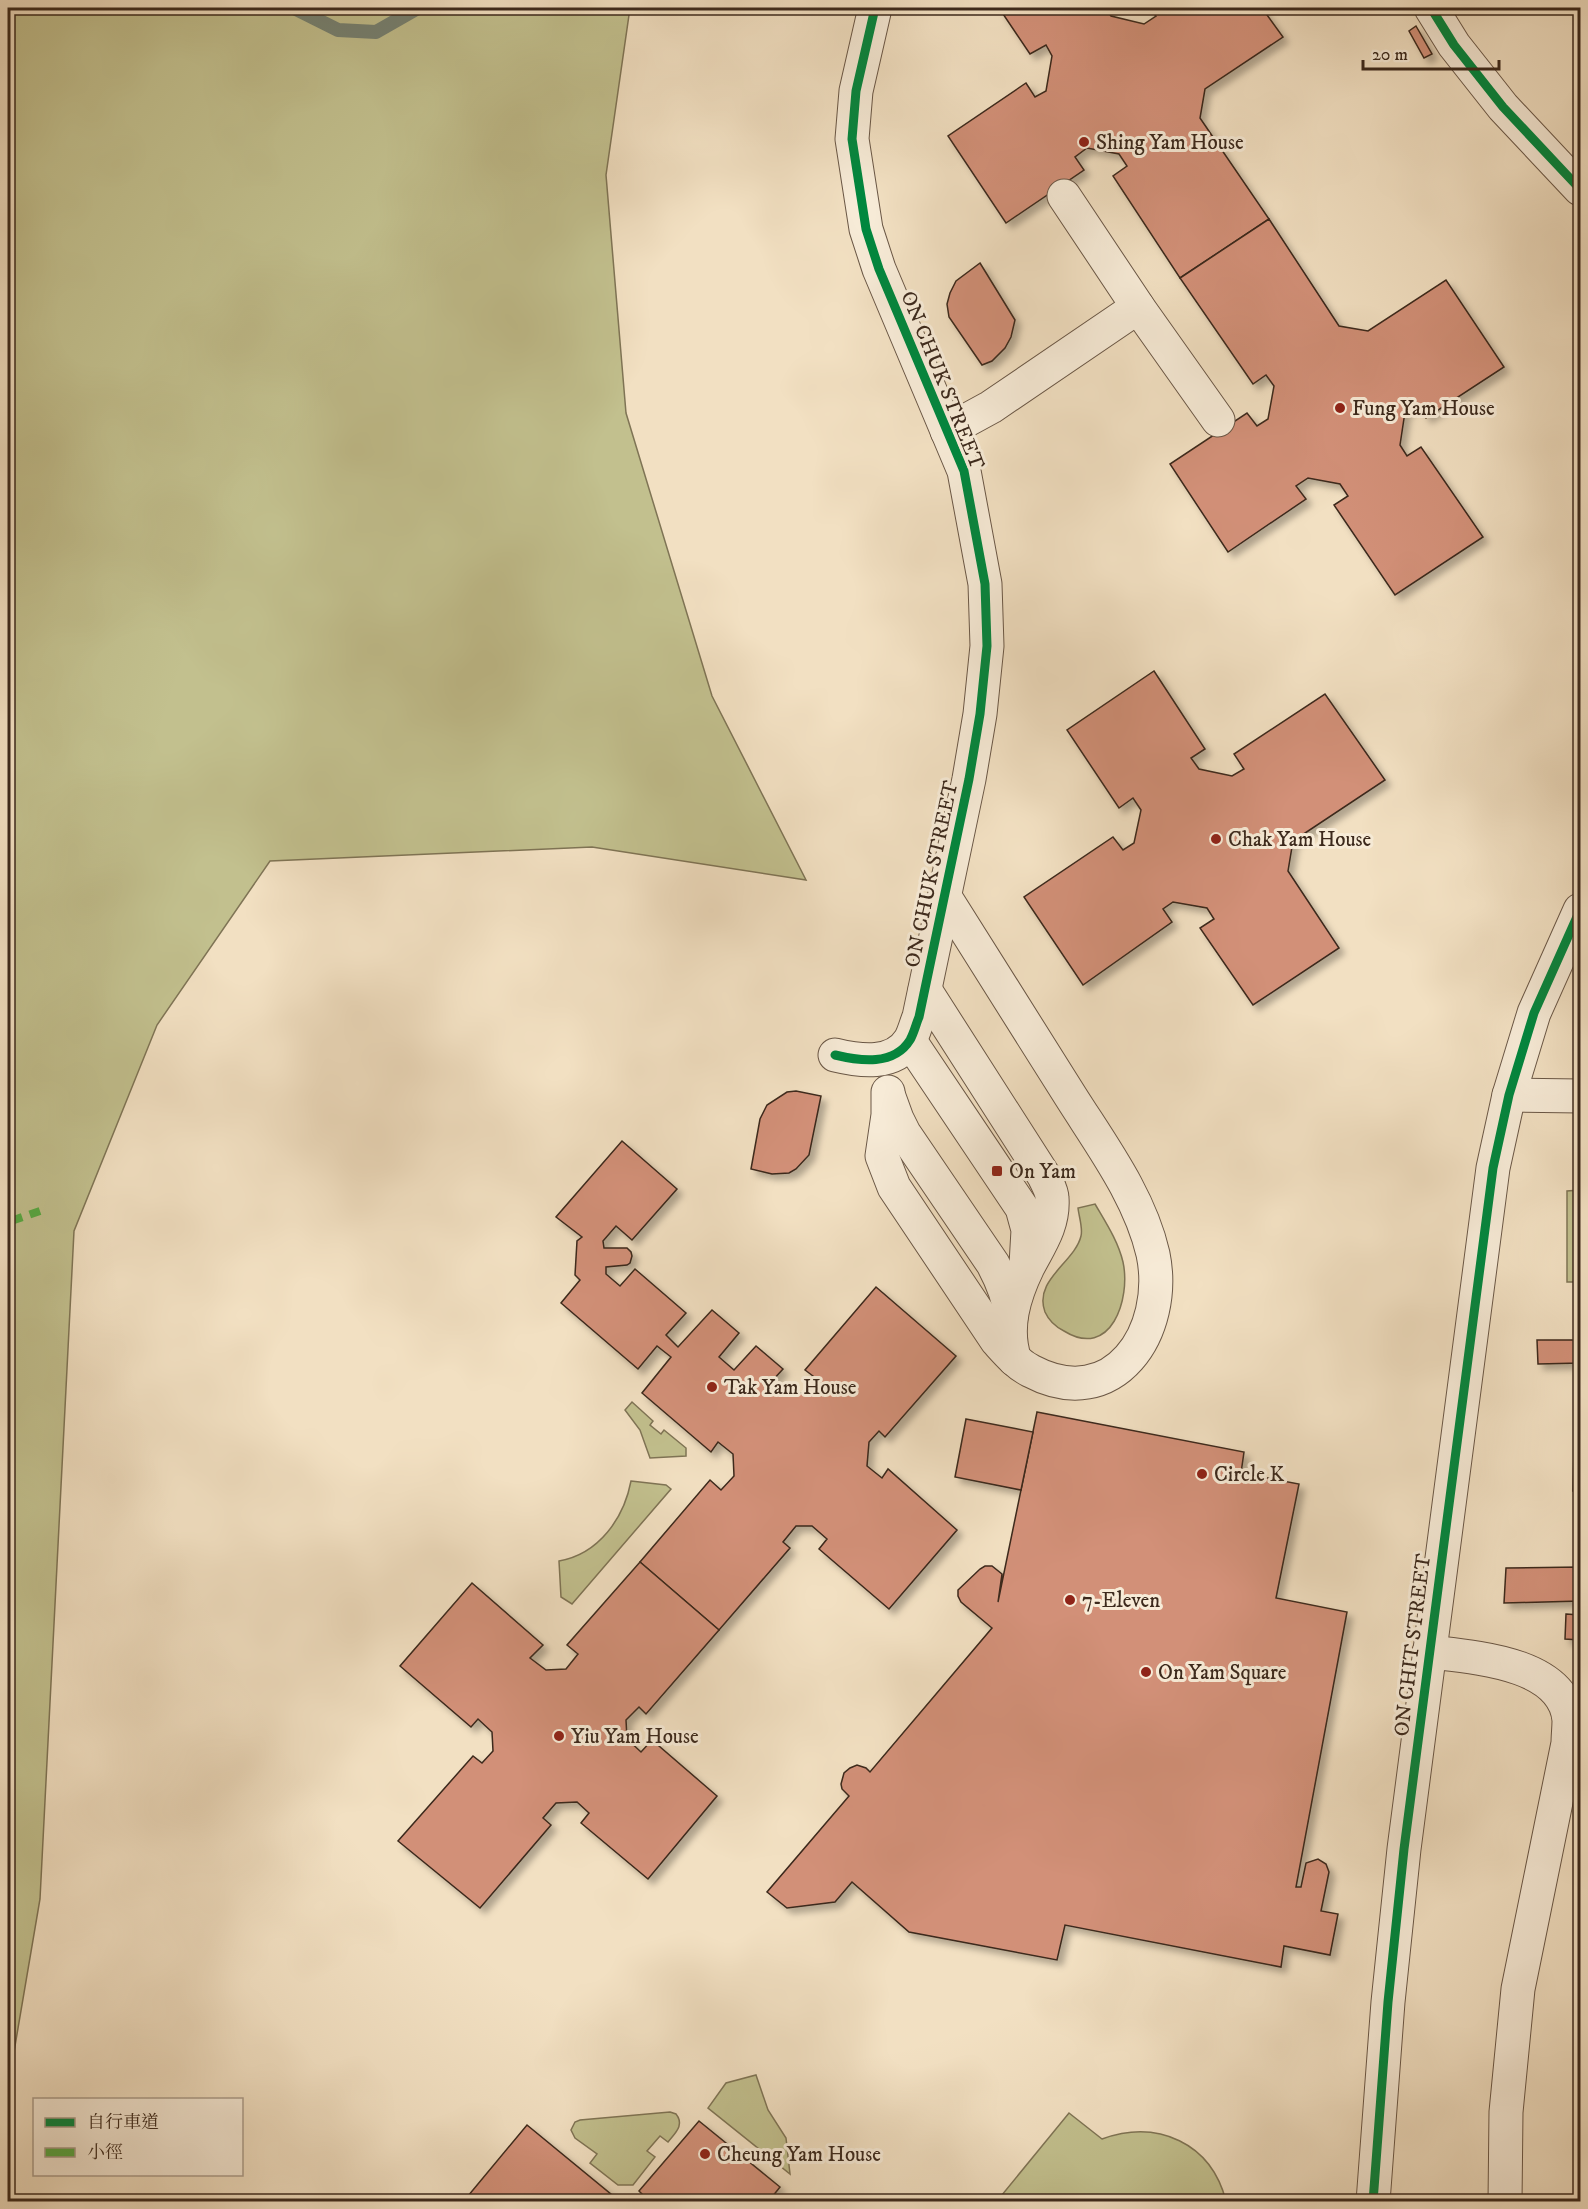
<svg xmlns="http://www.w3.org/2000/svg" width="1588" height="2209" font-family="'IM FELL DW Pica','Noto Serif TC',serif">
<defs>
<filter id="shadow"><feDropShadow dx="5.5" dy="5.5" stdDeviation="3" flood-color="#0004"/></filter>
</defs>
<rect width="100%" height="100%" fill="#f2e0c2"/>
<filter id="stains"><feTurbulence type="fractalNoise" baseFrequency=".00333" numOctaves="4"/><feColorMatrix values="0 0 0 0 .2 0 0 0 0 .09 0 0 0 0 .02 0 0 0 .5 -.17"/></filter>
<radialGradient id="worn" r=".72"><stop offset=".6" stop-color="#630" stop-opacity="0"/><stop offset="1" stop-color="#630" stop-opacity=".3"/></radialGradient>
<g fill="#c2c08e" stroke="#7f7455" stroke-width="1.5">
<path d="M 8,8 L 630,8 L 606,175 L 626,413 L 712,696 L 806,880 L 592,847 L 270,861 L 157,1025 L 74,1231 L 40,1899 L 8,2087 Z"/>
<path d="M 1580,1190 L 1580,1282 L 1567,1282 L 1567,1191 Z"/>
<path d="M 1095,1204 C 1106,1223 1118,1241 1123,1262 C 1131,1299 1111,1360 1064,1331 C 1056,1327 1049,1321 1045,1312 C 1033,1280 1075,1262 1081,1236 C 1083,1228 1079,1217 1078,1208 Z"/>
<path d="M 632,1402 L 653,1421 L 650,1425 L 661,1434 L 664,1430 L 686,1448 L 686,1456 L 650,1458 L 640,1430 L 625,1410 Z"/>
<path d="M 631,1481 L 666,1485 L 671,1489 L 572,1604 L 561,1597 L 559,1561 C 599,1554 624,1518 631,1481 Z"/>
<path d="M 756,2075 L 768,2110 L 786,2138 L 790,2174 L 708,2108 L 726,2083 Z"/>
<path d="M 670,2112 L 676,2114 C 685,2125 675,2133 668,2142 L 660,2136 L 647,2151 L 655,2157 L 633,2185 L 618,2185 L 590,2163 L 597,2154 L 575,2138 L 571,2130 L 575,2122 L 580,2120 Z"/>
<path d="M 1069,2113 L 1102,2139 C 1158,2119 1211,2143 1226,2201 L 997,2201 Z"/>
</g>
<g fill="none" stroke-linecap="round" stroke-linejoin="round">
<path stroke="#768273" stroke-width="14" d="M 294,8 L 338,30 L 376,32 L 418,8"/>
</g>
<g fill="#d29078" stroke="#3c291c" stroke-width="1.5" filter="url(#shadow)">
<path d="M 999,8 L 1105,8 L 1111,16 L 1144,24 L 1156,16 L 1149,8 L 1262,8 L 1283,37 L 1205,89 L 1200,118 L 1269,219 L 1180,278 L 1113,176 L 1127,166 L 1119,154 L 1087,148 L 1075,157 L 1084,170 L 1006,223 L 948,136 L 1026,83 L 1035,97 L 1046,91 L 1052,56 L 1046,45 L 1030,54 Z"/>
<path d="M 1416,26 L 1432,54 L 1424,58 L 1409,31 Z"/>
<path d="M 1269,219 L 1339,326 L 1368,331 L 1446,280 L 1504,367 L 1426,418 L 1418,403 L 1405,412 L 1400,445 L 1407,456 L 1421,447 L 1483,537 L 1395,595 L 1334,505 L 1348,496 L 1340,484 L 1308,478 L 1296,486 L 1306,499 L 1228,552 L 1170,464 L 1247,413 L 1257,426 L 1268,419 L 1274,386 L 1266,375 L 1253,384 L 1180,278 Z"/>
<path d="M 980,263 L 1015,320 L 1011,337 L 1005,348 L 992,361 L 982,365 L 949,317 L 947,304 L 950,293 L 956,281 Z"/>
<path d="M 1154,671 L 1205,749 L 1191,758 L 1199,769 L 1232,776 L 1244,769 L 1234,754 L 1325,694 L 1385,780 L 1293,841 L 1288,871 L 1339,948 L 1253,1005 L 1200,928 L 1214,919 L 1207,908 L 1173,902 L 1163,909 L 1172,922 L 1083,985 L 1024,897 L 1113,837 L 1123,850 L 1134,843 L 1141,810 L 1133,798 L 1119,808 L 1067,730 Z"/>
<path d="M 796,1091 L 821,1096 L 809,1155 L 796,1169 L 789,1173 L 772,1174 L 751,1169 L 760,1119 L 767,1105 L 787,1092 Z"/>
<path d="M 622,1141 L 677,1189 L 632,1240 L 616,1226 L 603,1241 L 604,1248 L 627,1248 L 631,1252 L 632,1256 L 630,1263 L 627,1265 L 606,1267 L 606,1274 L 620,1286 L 635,1269 L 686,1313 L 666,1335 L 678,1347 L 712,1310 L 739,1333 L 719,1357 L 734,1370 L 756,1346 L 783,1369 L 772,1381 L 786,1394 L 804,1393 L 817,1379 L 805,1370 L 876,1287 L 956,1356 L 885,1437 L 879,1431 L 869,1442 L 867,1466 L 882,1478 L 888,1469 L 957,1530 L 889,1609 L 819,1549 L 827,1539 L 812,1526 L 796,1526 L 783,1542 L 790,1548 L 719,1630 L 640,1562 L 710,1480 L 721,1490 L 734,1476 L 733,1454 L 718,1442 L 711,1452 L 642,1393 L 671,1357 L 657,1346 L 638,1369 L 561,1303 L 580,1280 L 575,1275 L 577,1241 L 582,1237 L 556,1217 Z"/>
<path d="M 1537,1340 L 1580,1340 L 1580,1363 L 1538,1364 Z"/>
<path d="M 1575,1410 L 1580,1410 L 1580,1491 L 1573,1491 Z"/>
<path d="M 1037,1412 L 1244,1452 L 1241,1473 L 1299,1484 L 1276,1598 L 1347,1612 L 1296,1887 L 1301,1887 L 1306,1863 L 1318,1859 L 1326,1864 L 1329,1872 L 1321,1911 L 1338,1914 L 1330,1955 L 1284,1946 L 1281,1967 L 1065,1925 L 1057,1960 L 909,1932 L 852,1882 L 835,1902 L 787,1908 L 767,1892 L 849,1796 L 842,1789 L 841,1784 L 844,1773 L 850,1768 L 857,1765 L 866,1768 L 870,1772 L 992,1628 L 961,1602 L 958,1596 L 958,1590 L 980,1569 L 985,1566 L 992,1566 L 1002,1574 L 998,1602 Z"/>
<path d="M 966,1419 L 1033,1432 L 1021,1490 L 955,1477 Z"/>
<path d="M 640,1562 L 719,1630 L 646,1714 L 639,1707 L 626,1720 L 627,1739 L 641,1752 L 652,1740 L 717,1796 L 648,1879 L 581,1823 L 589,1813 L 577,1802 L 556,1803 L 543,1818 L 551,1825 L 480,1908 L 398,1841 L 473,1756 L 482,1763 L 493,1751 L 492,1732 L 478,1719 L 471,1727 L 400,1666 L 472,1583 L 543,1645 L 530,1658 L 546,1670 L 566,1669 L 578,1654 L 567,1645 Z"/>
<path d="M 1580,1567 L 1580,1601 L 1504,1603 L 1506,1568 Z"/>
<path d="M 1566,1614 L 1580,1615 L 1580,1640 L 1565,1639 Z"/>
<path d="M 699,2121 L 780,2187 L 768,2202 L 650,2202 L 639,2191 Z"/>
<path d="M 527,2125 L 612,2195 L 607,2202 L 463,2202 Z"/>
<path d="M 1574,2125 L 1580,2125 L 1580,2202 L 1575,2202 Z"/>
</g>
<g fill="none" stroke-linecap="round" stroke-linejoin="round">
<g stroke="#6a5746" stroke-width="35">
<g id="minor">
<path d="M 1431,8 L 1454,45 L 1503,107 L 1580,189"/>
<path d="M 1064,196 L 1138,307 L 1218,420"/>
<path d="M 947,431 L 991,407 L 1138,307"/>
<path d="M 925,990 L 1044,1176 C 1047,1183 1052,1191 1052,1198 C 1054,1225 1040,1244 1028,1267 C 1014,1296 1004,1328 1015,1360"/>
<path d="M 910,1041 L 1022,1208 L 1028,1230 L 1026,1265"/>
<path d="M 835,1055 C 860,1061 894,1066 910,1040 C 914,1033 916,1024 919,1017 L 969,779 L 980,714 L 987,646 L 985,584 L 964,471 L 879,269 L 866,229 L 852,139 L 856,91 L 875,8"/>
<path d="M 888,1092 L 888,1115 L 882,1156 L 894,1187 L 997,1341 C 1007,1352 1017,1364 1031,1371 C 1114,1415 1169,1331 1153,1254 C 1140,1197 1102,1146 1071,1097 C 1029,1031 987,964 945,897"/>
<path d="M 1509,1095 L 1580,1096"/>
<path d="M 889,1097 L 897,1119 L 904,1133 L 993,1264 C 1002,1281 1009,1297 1011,1317"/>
<path d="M 1429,1652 C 1472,1657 1564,1662 1569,1720 C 1569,1728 1568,1736 1568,1743 L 1518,1989 L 1506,2112 L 1505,2202"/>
<path d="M 1373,2202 L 1388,2002 L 1404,1849 L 1493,1168 L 1509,1095 L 1534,1013 L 1580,910"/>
</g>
</g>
<use href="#minor" stroke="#f7ebd7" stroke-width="33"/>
<path stroke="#55ab43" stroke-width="8" stroke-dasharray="15 8" stroke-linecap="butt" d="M 8,1222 L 40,1211"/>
<g stroke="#f7ebd7" stroke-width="13">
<g id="cycleway">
<path d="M 1431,8 L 1454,45 L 1503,107 L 1580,189"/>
<path d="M 835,1055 C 860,1061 894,1066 910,1040 C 914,1033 916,1024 919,1017 L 969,779 L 980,714 L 987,646 L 985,584 L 964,471 L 879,269 L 866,229 L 852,139 L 856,91 L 875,8"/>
<path d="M 1373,2202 L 1388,2002 L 1404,1849 L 1493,1168 L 1509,1095 L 1534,1013 L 1580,910"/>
</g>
</g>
<use href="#cycleway" stroke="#00873e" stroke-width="9"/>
</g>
<g fill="#8f2418" stroke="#f7ebd7" stroke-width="2">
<circle cx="1084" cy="142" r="6"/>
<circle cx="1340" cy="408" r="6"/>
<circle cx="1216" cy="839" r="6"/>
<rect x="991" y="1165" width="12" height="12" rx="3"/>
<circle cx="712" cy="1387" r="6"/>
<circle cx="1202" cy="1474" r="6"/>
<circle cx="1070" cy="1600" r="6"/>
<circle cx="1146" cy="1672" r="6"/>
<circle cx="559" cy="1736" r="6"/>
<circle cx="705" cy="2154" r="6"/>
</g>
<g text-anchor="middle" stroke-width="6" stroke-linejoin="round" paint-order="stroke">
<g font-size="21" fill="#3c291c" stroke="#f7ebd7" text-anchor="start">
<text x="1096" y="149">Shing Yam House</text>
<text x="1352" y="415">Fung Yam House</text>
<text x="1228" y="846">Chak Yam House</text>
<text x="1009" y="1178">On Yam</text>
<text x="724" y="1394">Tak Yam House</text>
<text x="1214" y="1481">Circle K</text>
<text x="1082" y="1607">7-Eleven</text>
<text x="1158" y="1679">On Yam Square</text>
<text x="571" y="1743">Yiu Yam House</text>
<text x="717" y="2161">Cheung Yam House</text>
</g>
<g font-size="21" fill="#3c291c" stroke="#f7ebd7">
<text transform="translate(943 380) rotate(68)" y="7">ON CHUK STREET</text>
<text transform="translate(931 874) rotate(-78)" y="7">ON CHUK STREET</text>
<text transform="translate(1412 1645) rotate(-83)" y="7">ON CHIT STREET</text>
</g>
</g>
<rect width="1588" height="2209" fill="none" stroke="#f2e0c2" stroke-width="30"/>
<rect x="9" y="9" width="1570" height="2191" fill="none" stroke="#3c291c" stroke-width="3"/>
<rect x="15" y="15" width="1558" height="2179" fill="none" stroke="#3c291c" stroke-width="1.5"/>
<rect x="33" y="2098" width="210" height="78" fill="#f7ebd7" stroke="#ac9d8c" stroke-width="1.5"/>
<rect x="45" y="2118" width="30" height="9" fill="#00873e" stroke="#ac9d8c" stroke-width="1.5"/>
<text x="87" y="2128" font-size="18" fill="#3c291c">自行車道</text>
<rect x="45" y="2148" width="30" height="9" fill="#55ab43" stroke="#ac9d8c" stroke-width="1.5"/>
<text x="87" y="2158" font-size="18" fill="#3c291c">小徑</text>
<path d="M1363 60v9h136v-9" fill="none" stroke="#3c291c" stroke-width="3"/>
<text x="1372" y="60" font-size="18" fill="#3c291c" stroke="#f7ebd7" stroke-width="4.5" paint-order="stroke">20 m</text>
<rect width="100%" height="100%" filter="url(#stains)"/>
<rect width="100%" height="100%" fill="url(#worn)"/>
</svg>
